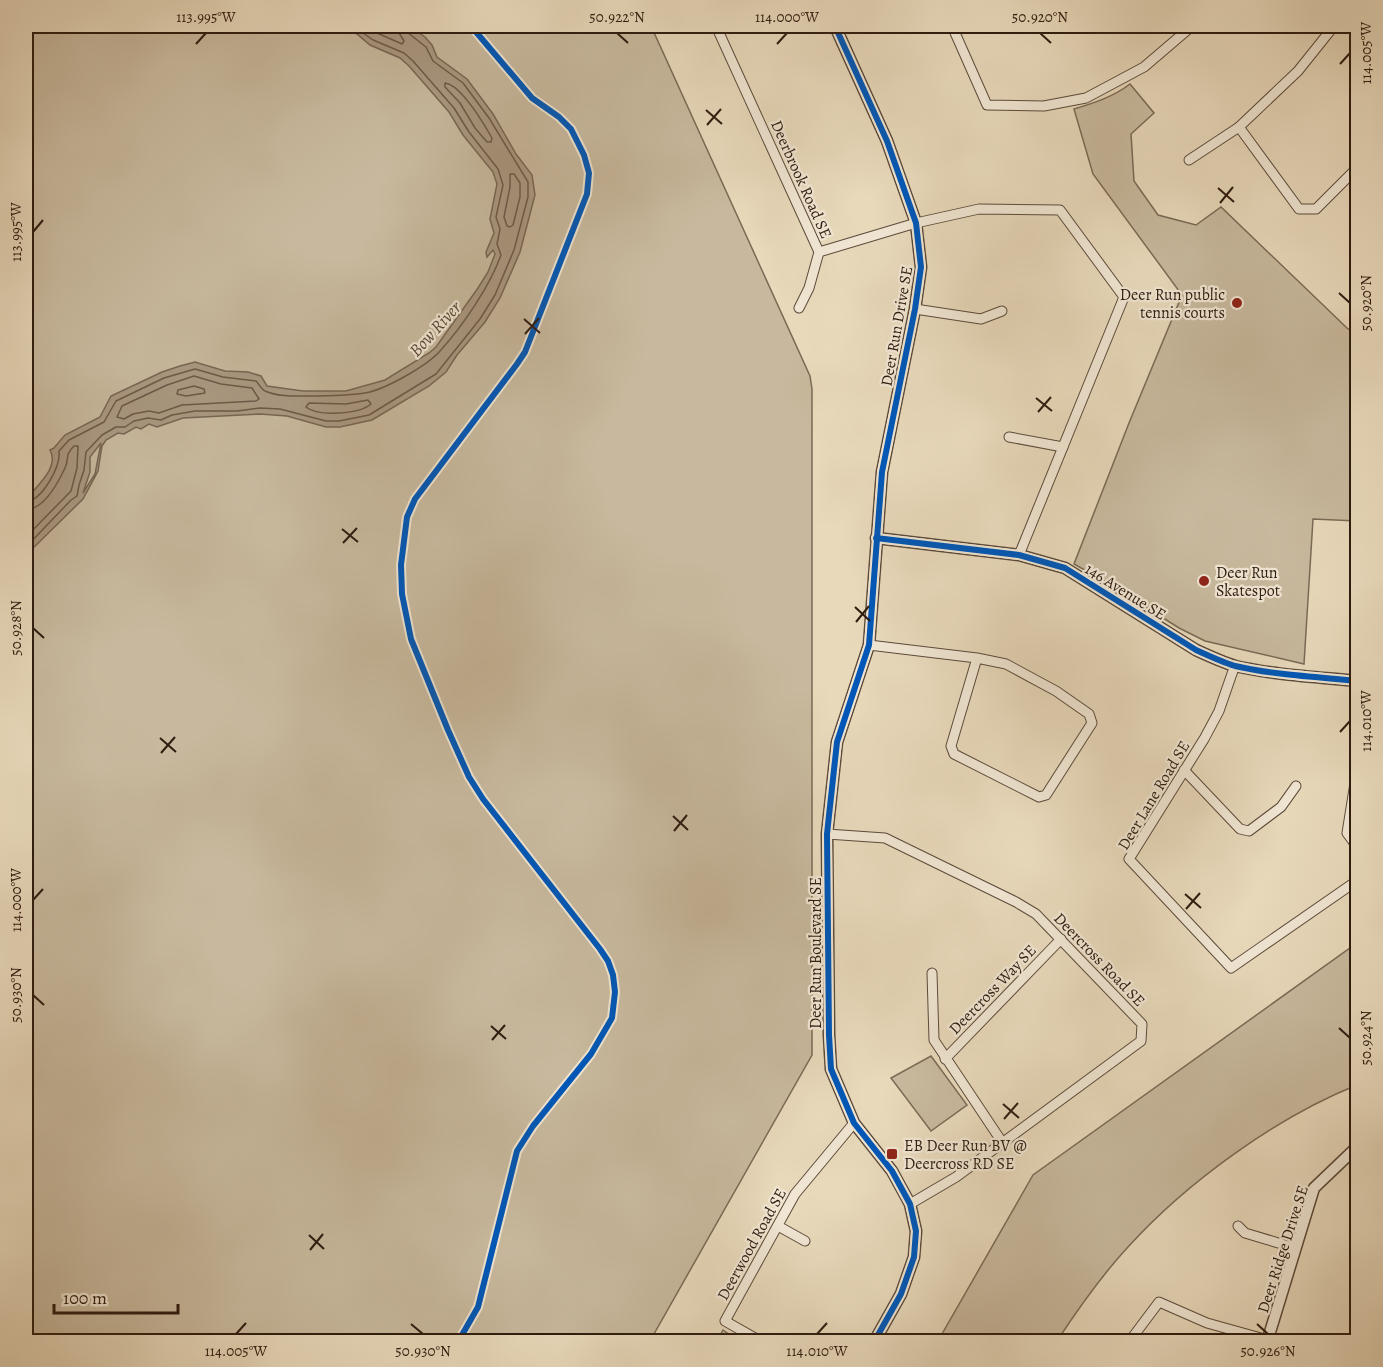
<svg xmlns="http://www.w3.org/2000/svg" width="1383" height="1367" font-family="Alegreya,serif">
<rect width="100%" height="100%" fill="#e8d9bb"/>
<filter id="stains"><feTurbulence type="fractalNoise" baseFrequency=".00333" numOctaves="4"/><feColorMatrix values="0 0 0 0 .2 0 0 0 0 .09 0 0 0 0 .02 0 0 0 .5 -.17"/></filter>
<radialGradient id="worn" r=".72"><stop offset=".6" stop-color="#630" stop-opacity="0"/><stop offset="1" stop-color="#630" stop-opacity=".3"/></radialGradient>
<g fill="#c8b99e" stroke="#7b6a56" stroke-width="1.5">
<path d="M 26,26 L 651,26 L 810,376 L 812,389 L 812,1055 L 650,1341 L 26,1341 Z"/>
<path d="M 1130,84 L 1154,113 L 1131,134 L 1134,181 L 1158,215 L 1196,225 L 1221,207 L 1347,328 L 1357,335 L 1357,521 L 1313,519 L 1304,664 L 1205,641 L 1179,628 L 1111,585 L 1074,564 L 1129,423 L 1182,295 L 1093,174 L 1074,109 C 1094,103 1113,97 1130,84 Z"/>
<path d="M 1357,943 L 1357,1085 C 1277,1117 1187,1182 1128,1247 C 1102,1275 1078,1309 1057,1341 L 938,1341 L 1033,1175 Z"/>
<path d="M 931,1056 L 967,1105 L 931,1131 L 891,1078 Z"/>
<path d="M 723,1330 L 733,1337 L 747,1341 L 717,1341 Z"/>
</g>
<path fill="#a99881" stroke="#786653" stroke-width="1.5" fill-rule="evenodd" d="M 340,26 L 409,26 L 425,37 L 432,45 L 437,57 L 467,79 L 493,114 L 516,154 L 532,175 L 535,195 L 520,252 L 500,298 L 485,322 L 457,355 L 446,372 L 429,386 L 372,420 L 340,427 L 326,427 L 287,416 L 260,414 L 183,418 L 157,427 L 149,424 L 141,429 L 136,427 L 124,434 L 118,433 L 106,440 L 102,446 L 98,471 L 83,499 L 26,555 L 26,500 C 36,486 60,468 50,450 L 54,448 L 65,435 L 100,417 L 111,396 L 162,372 L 180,366 L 195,362 L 225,371 L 248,372 L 261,376 L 267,386 L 303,391 L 346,391 L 385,380 L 429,353 L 436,347 L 478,288 L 488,272 L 495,254 L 493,250 L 487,257 L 486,252 L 494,233 L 490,219 L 497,184 L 493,172 L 463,135 L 449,112 L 409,66 L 400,58 L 370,45 L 357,34 ZM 101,443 L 95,474 L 83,493 L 90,472 L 90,457 Z"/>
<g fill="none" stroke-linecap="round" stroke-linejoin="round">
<g stroke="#6c5a48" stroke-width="1.5">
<path d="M 368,26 L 377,33 L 402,44 L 404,41 L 399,33 L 398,26"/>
<path d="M 445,83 C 461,85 484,124 492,138 L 491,142 L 487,142 L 475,128 L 460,103 L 445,87 Z"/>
<path d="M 510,174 L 514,174 L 520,183 L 520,197 L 513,225 L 510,227 L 507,226 L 504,217 L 510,187 Z"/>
<path d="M 194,376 L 221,384 L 252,388 L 259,399 L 256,401 L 182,405 L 159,413 L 149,411 L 133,414 L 124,419 L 117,417 L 122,406 L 167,385 Z"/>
<path d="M 194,386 L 204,389 L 205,393 L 186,396 L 177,394 L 178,390 Z"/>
<path d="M 368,400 L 371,404 C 360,414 318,417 306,407 L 309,403 L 346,404 Z"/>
<path d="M 26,502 C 42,500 61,467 59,451 L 69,440 L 104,422 L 116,401 L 164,378 L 195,369 L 223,377 L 256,381 C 259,384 261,389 265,391 C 278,397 296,396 310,396 C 329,396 346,396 365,393 C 384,390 427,366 440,351 C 462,327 490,286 501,255 L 497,244 L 500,229 L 496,217 L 503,185 L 498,169 L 469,132 L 454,108 L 413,61 L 404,53 L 373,40 L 353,26"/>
<path d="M 26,510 C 44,509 58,483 65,468 C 70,457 64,456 74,446 L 78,446 L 77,468 L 71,491 L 26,537"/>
<path d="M 26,547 L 71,500 L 77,496 L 79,485 L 84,470 L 86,452 L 102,435 L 116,427 L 125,427 L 134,421 L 148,418 L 161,420 L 172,415 L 195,411 L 237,411 L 260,408 L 280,409 L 326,421 L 339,421 L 369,415 L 436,374 L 480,319 L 495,295 L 514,250 L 528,197 L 528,182 L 489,118 L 463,83 L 433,61 L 426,47 L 407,32 L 405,26"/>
</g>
<g stroke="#5c4a3a" stroke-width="11">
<g id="minor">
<path d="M 716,26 L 819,252 L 916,223 L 979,209 L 1060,210 L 1124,297 L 1019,555"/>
<path d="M 952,26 L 987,105 L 1044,106 L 1086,98 L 1144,67 L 1192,26"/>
<path d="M 1334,26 L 1298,71 L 1239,127 L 1299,209 L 1316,209 L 1358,167"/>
<path d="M 1189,160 L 1239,127"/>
<path d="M 799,308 L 809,288 L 819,252"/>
<path d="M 915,309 L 981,319 L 1002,311"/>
<path d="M 1009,437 L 1063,447"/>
<path d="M 869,645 L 977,658 L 1006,664 L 1056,691 L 1089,714 L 1092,723 L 1046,795 L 1039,797 L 954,754 L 951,746 L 977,658"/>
<path d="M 1235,665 L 1219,711 L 1204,739 L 1129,859 L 1231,968 L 1358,880"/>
<path d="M 1358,764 L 1347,833 L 1358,848"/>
<path d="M 1184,770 L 1240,829 L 1249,831 L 1281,807 L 1296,786"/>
<path d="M 827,834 L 885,838 L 1016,902 L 1036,914 L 1142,1024 L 1141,1041 L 956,1177 L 910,1204"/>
<path d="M 932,973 L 934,1040 L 1002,1142"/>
<path d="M 945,1059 L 1061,939"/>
<path d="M 778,1226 L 805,1241"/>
<path d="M 1238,1226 L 1245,1233 L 1295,1248"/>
<path d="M 762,1342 L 725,1321 L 795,1194 L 854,1123"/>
<path d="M 1129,1342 L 1159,1302 L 1207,1323 L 1268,1340"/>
</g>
</g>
<g stroke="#5c4a3a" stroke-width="13">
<g id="tertiary">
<path d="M 835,26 L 887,141 L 916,223 L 921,267 L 915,309 L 882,472 L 869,645 L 837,742 L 827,834 L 829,1035 L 831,1069 L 854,1123 L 892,1171 L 910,1204 L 916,1231 L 914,1257 L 901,1294 L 874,1342"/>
<path d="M 876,538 L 1019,555 L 1065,568 L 1196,650 C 1209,656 1222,662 1235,666 C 1275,675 1317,677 1358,681"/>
<path d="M 1267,1342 L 1314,1188 L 1358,1146"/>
</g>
</g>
<use href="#minor" stroke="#f0e6d3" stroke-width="9"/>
<use href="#tertiary" stroke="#f0e6d3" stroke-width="10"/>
<g stroke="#f0e6d3" stroke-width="10">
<g id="cycleway">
<path d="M 835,26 L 887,141 L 916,223 L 921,267 L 915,309 L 882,472 L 869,645 L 837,742 L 827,834 L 829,1035 L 831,1069 L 854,1123 L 892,1171 L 910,1204 L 916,1231 L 914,1257 L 901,1294 L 874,1342"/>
<path d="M 876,538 L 1019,555 L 1065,568 L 1196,650 C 1209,656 1222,662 1235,666 C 1275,675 1317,677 1358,681"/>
<path d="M 458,1342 L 478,1307 L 517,1151 L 533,1126 L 591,1054 L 612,1018 L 615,992 L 613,975 L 608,961 L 600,949 L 483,799 L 469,777 L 448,730 L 411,639 L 402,594 L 401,565 L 407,517 L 415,499 L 517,364 L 525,352 L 587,194 L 589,173 L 584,155 L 571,129 L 559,117 L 532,98 L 471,26"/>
</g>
</g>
<use href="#cycleway" stroke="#0057b8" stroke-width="6"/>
</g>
<path fill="none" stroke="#2e1b0f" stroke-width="2" d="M 617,33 L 628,43M 1040,33 L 1051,43M 196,44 L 206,33M 777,44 L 787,33M 1340,64 L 1350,53M 706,110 L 722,124M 707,125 L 721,109M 1218,188 L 1234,202M 1220,203 L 1233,187M 33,232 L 43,220M 1339,293 L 1350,303M 524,319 L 540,333M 525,334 L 539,318M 1036,398 L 1052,411M 1038,412 L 1051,397M 342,529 L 358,542M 343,543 L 357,528M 855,607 L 870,621M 856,622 L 869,606M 33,628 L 44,638M 1340,732 L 1350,721M 160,738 L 176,752M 161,753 L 175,737M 673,816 L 688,830M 674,831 L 687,815M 1185,894 L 1201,908M 33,900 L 43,889M 1186,909 L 1200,893M 33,995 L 44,1005M 491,1026 L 506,1039M 1339,1028 L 1350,1038M 492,1040 L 505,1025M 1003,1104 L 1019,1118M 1004,1119 L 1018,1103M 309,1235 L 324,1249M 310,1250 L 323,1234M 411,1324 L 423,1334M 1257,1324 L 1268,1334M 236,1334 L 246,1323M 817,1334 L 827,1323"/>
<g fill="#8f2418" stroke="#f0e6d3" stroke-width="2">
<circle cx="1237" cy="303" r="6"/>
<circle cx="1204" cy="581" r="6"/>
<rect x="886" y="1148" width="12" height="12" rx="3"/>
</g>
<g text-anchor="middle" stroke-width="4.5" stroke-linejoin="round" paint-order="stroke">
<g font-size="16" fill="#2e1b0f" stroke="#f0e6d3">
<text transform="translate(802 179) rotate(66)" y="6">Deerbrook Road SE</text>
<text transform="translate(896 326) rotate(-80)" y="6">Deer Run Drive SE</text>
<text transform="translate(1126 591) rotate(32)" y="6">146 Avenue SE</text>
<text transform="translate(1153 795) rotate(-59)" y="6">Deer Lane Road SE</text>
<text transform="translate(815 953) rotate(-90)" y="6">Deer Run Boulevard SE</text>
<text transform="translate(1100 959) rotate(46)" y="6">Deercross Road SE</text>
<text transform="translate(992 989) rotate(-46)" y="6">Deercross Way SE</text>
<text transform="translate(751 1244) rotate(-61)" y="6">Deerwood Road SE</text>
<text transform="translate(1282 1249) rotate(-72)" y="6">Deer Ridge Drive SE</text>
</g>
<g font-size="16" fill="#2e1b0f" stroke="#f0e6d3" text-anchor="start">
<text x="1225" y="300" text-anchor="end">Deer Run public<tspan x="1225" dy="18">tennis courts</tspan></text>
<text x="1216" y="578">Deer Run<tspan x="1216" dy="18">Skatespot</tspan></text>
<text x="904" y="1151">EB Deer Run BV @<tspan x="904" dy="18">Deercross RD SE</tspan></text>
</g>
<g font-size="18" font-style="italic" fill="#594737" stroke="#f0e6d3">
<text transform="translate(435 329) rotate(-48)" y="6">Bow River</text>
</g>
</g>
<rect width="1383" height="1367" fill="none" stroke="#e8d9bb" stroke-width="66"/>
<path d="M54 1304v9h124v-9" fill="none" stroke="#2e1b0f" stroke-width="3"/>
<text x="63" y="1304" font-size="18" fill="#2e1b0f" stroke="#f0e6d3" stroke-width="4.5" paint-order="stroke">100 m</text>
<rect x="33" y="33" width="1317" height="1301" fill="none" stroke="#2e1b0f" stroke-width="2"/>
<g font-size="15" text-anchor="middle" fill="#2e1b0f">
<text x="206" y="22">113.995°W</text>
<text x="617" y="22">50.922°N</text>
<text x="787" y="22">114.000°W</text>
<text x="1040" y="22">50.920°N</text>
<text transform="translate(1366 53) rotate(-90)" y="5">114.005°W</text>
<text transform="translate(16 232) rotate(-90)" y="5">113.995°W</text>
<text transform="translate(1366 303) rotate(-90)" y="5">50.920°N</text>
<text transform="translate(16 628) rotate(-90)" y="5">50.928°N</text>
<text transform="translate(1366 721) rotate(-90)" y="5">114.010°W</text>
<text transform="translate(16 900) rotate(-90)" y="5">114.000°W</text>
<text transform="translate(16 995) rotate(-90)" y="5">50.930°N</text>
<text transform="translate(1366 1038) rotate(-90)" y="5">50.924°N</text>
<text x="236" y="1356">114.005°W</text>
<text x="423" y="1356">50.930°N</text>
<text x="817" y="1356">114.010°W</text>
<text x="1268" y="1356">50.926°N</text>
</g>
<rect width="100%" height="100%" filter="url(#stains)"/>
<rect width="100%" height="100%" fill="url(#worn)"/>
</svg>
